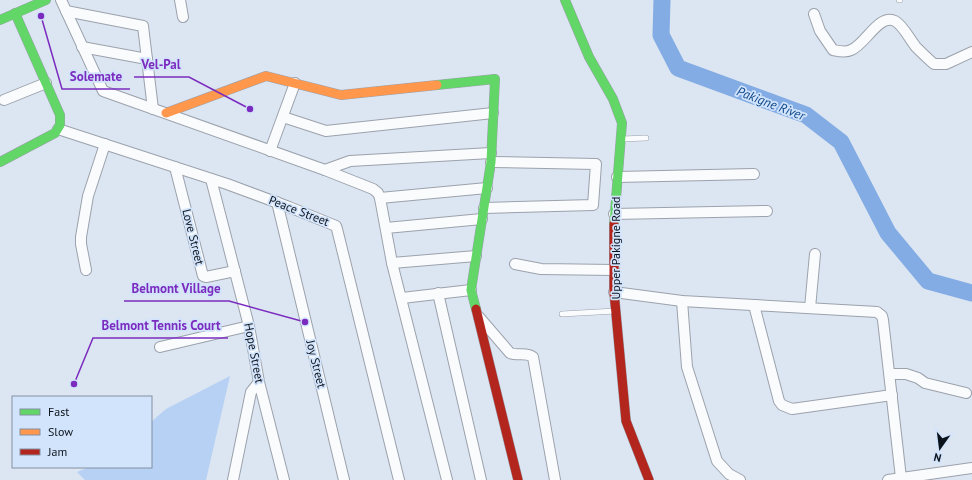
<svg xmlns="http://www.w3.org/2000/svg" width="972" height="480" font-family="'PT Sans',sans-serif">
<rect width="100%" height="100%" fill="#dce5f2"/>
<path fill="#b6d1f4" d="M 230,376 L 206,480 L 85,480 L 77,472 L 89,467 L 151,467 L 151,422 L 166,409 Z"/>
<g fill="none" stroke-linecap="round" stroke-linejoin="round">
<path stroke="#82ace3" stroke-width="17" d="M 662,0 L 661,35 L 678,68 L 806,115 L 841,142 L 888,233 L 928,281 L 972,293"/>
<g stroke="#9ba2ac" stroke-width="6">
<g id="lane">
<path d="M 899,0 L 900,0"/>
<path d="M 622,139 L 646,138"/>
<path d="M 562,314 L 615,311"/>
</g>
</g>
<g stroke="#9ba2ac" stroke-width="12">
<g id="street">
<path d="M 61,0 L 103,91 L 325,170 L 373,189 L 378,193 L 380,198 L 392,263 L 447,480"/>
<path d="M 180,0 L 183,17"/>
<path d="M 66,11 L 143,26 L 153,109"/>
<path d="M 814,14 L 820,31 L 833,50 C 838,51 846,53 851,50 C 865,45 879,13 895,21 C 903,25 910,40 916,47 C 922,53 928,59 934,64 L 946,64 L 972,52"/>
<path d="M 82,47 L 147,59"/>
<path d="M 4,100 L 46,83"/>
<path d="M 283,117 L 326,131 L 493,113"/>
<path d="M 58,129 L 227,184 L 289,207 L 336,226 L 337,229 L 399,480"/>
<path d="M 270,151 L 295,83"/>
<path d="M 175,167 L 203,276 L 206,277 L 235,271"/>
<path d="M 325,170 L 350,161 L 491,153"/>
<path d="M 617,177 L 754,174"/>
<path d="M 211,179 L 249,326 L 259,382 L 284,480"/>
<path d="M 380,198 L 487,188"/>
<path d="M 277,202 L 344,480"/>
<path d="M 484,208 L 593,205 L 596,164 L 491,162"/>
<path d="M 614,214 L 767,211"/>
<path d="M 386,228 L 482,219"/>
<path d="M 392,263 L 476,256"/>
<path d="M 515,264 L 541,269 L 614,270"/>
<path d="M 86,270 L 81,244 L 81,237 L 88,196 L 105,144"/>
<path d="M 614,292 L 682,301 L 877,312 L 882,316 L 883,320 L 901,478"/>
<path d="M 438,293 L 481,480"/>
<path d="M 402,298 L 471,290"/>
<path d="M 682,301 L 687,367 L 717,461 L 729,474 L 740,480"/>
<path d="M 754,305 L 779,401 L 782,405 L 792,409 L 892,395"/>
<path d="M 810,308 L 815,254"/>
<path d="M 479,317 L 510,353 C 518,356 527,352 533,357 L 555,480"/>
<path d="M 160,347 L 249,326"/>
<path d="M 890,374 L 906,374 L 918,378 L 925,383 L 966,393"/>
<path d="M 233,480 L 251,392 L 259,382"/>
<path d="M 888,480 L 972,468"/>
</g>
</g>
<g stroke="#9ba2ac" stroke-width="10">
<g id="fast">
<path d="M 565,0 L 589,57 L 613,99 L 622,123 L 614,224"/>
<path d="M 0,20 L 46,0"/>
<path d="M 437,85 L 495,79 L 491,162 L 471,290 L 476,309"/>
<path d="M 0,162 L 55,133 L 60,125 L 60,115 L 15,13"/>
</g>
</g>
<g stroke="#9ba2ac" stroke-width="10">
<path id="slow" d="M 166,113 L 266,76 L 341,95 L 437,85"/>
</g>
<g stroke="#9ba2ac" stroke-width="10">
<g id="jam">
<path d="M 614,224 L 614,292 L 626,421 L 649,480"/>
<path d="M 476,309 L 518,480"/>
</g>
</g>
<use href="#lane" stroke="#fafbfd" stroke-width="5"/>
<use href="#street" stroke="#fafbfd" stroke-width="10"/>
<use href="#fast" stroke="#63d668" stroke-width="9"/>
<use href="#slow" stroke="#ff974d" stroke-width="9"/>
<use href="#jam" stroke="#b3261e" stroke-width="9"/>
</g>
<g text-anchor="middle" stroke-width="3.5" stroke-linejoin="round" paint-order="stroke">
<g font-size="12" fill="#0c121a" stroke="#d2e4fc">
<text transform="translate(299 211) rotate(21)" y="4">Peace Street</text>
<text transform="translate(193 237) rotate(76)" y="4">Love Street</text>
<text transform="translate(616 248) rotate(-90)" y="4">Upper Pakigne Road</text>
<text transform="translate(254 353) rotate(79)" y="4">Hope Street</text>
<text transform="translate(316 364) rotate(76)" y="4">Joy Street</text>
</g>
<g font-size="13" font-style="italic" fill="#0d4789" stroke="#d2e4fc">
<text transform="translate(771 103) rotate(21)" y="5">Pakigne River</text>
</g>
</g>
<path fill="none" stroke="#7b2cbf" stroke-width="1.5" d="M250 109L189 77H134M41 16L62 89H130M305 322L229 301H124M74 384L93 338H228"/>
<g fill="#7b2cbf" stroke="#d2e4fc" stroke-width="1.5">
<circle cx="250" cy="109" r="4"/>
<circle cx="41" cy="16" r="4"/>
<circle cx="305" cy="322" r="4"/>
<circle cx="74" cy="384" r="4"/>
</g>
<g font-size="13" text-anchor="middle" font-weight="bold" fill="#7b2cbf" stroke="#d2e4fc" stroke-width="3.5" stroke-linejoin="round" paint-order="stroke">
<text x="161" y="69">Vel-Pal</text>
<text x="96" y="81">Solemate</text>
<text x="176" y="293">Belmont Village</text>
<text x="161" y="330">Belmont Tennis Court</text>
</g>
<rect x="12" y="396" width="140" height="72" fill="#d2e4fc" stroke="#8390a2"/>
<rect x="20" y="409" width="20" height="6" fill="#63d668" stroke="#8390a2"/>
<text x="48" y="416" font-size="12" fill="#0c121a">Fast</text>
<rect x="20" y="429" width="20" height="6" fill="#ff974d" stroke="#8390a2"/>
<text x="48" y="436" font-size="12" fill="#0c121a">Slow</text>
<rect x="20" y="449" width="20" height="6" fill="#b3261e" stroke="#8390a2"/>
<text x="48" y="456" font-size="12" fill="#0c121a">Jam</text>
<g transform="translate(940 448) rotate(194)" stroke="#d2e4fc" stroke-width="3" paint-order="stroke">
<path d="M0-3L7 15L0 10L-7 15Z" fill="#0c121a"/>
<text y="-6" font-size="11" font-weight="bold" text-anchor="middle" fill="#0c121a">N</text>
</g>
</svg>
